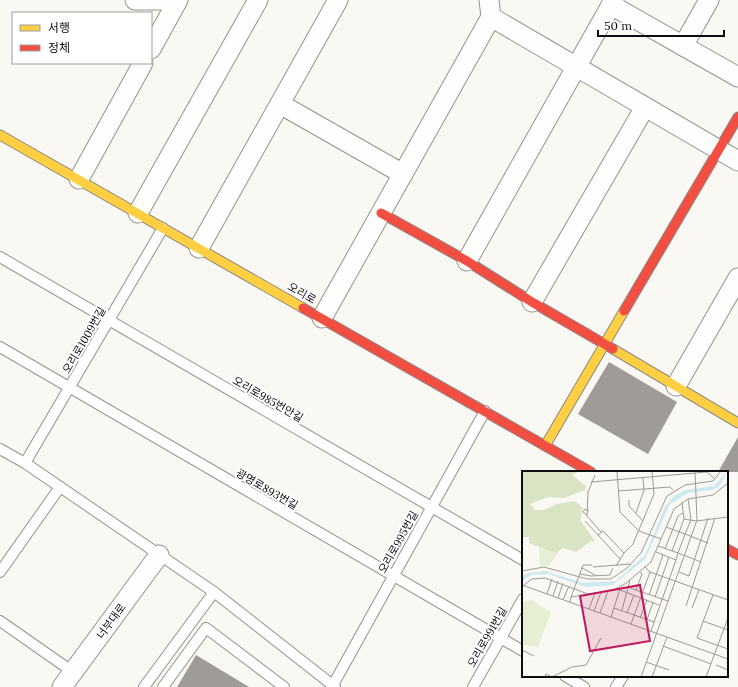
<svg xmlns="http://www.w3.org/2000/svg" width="738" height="687" font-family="Lora,'Noto Sans KR',serif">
<rect width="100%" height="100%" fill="#faf8f2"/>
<g fill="#9e9b98">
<path d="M 609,362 L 677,402 L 648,454 L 578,414 Z"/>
<path d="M 738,437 L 738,472 L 718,472 Z"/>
<path d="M 196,655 L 249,687 L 177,687 Z"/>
</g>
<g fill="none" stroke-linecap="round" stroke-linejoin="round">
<g stroke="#949390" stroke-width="12">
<g id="lane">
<path d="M 0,257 L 523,560"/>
<path d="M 0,347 L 523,651"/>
<path d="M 0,449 L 25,463 L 214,592 L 335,687"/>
<path d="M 25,463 L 163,228"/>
<path d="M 0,572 L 60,487"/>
<path d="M 0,621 L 73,672"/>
<path d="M 565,676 L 584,687"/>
<path d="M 333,685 L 485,411"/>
<path d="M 144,687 L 214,592"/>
<path d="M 163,687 L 206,628 L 284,687"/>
<path d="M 473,687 L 523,599"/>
<path d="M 616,687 L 623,676"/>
</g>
</g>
<g stroke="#949390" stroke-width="21">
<g id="street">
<path d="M 135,0 L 170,0"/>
<path d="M 611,5 L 738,77"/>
<path d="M 491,17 L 738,161"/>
<path d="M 683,46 L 709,0"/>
<path d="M 151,49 L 178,0"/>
<path d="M 280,104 L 403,174"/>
<path d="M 79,179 L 143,63"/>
<path d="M 138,213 L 258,0"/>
<path d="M 199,248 L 338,0"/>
<path d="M 467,261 L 614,0"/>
<path d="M 532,302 L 645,107"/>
<path d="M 322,318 L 491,17 L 489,0"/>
<path d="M 676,386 L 738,278"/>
<path d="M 62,687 L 159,555"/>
</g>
</g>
<g stroke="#8a8987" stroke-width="11">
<g id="slow">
<path d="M 0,135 L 303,308"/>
<path d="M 613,349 L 738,423"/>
<path d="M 545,446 L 624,311"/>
</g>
</g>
<g stroke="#8a8987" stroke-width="11">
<g id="jam">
<path d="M 381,213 L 467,261 L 532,302 L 613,349"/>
<path d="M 303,308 L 591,472"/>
<path d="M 624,311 L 738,117"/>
<path d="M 727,549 L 738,555"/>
</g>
</g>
<use href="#lane" stroke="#fefefd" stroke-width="10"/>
<use href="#street" stroke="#fefefd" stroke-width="19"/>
<use href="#slow" stroke="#ffcf43" stroke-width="9"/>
<use href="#jam" stroke="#f24e42" stroke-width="9"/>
</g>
<g text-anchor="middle" stroke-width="4" stroke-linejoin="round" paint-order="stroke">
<g font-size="11" fill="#0d0d0d" stroke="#fff">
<text transform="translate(302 293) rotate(30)" y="4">오리로</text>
<text transform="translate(84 340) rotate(-60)" y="4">오리로1009번길</text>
<text transform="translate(268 399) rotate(30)" y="4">오리로985번안길</text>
<text transform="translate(267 489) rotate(30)" y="4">광명로893번길</text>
<text transform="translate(398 542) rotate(-61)" y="4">오리로995번길</text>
<text transform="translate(111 621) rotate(-54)" y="4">너부대로</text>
<text transform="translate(487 637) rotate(-60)" y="4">오리로991번길</text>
</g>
</g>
<g transform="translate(522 471)">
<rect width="206" height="206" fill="#faf8f2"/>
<path d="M 17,76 L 36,81 L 27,95 L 18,95 ZM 9,129 L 29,141 L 16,176 L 0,174 L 0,131 Z" fill="#e6eed4"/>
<path d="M 0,0 L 58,0 L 50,4 L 64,15 L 63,19 L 42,27 L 27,26 L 8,33 L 13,39 L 22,39 L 35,33 L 53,30 L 61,37 L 58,49 L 73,70 L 69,70 L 54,81 L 40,77 L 36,81 L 31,81 L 7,72 L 7,66 L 0,66 Z" fill="#d8e4c3"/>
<path d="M 206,0 L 197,15 L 191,19 L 166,22 L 148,33 L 123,88 L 91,114 L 64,116 L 26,103 L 10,104 L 0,110 L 0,105 L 6,102 L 23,100 L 61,112 L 94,110 L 123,84 L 143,36 L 152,25 L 163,19 L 192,15 Z" fill="#cce9f1"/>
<path fill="none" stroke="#9b9a96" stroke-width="1" d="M 95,0 L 98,41 L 117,60 L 139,68M 73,4 L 66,21 L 65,45 L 79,61M 69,11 L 185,1 L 193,8M 96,20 L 148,16 L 151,19M 166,28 L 169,49 L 163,63 L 186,72M 107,29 L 107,35 L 121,50M 114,42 L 122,19 L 121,7M 65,44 L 61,41 L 63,38 L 67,40M 162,48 L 174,50 L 206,46M 63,50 L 76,64M 136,75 L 156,82 L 163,63 L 144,56M 143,78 L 156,45 L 161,42M 150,80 L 162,48 L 160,31M 98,88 L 76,64 L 81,60 L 102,82 L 111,73 L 132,23 L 130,0M 154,89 L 156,82 L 179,91M 94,95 L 102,82M 71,96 L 108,93M 123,96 L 128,101 L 206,129M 60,97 L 73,104M 0,100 L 22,96 L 65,108 L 89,108 L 105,97 L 119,82 L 145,25 L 163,14 L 191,10 L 199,0M 157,101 L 167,105 L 186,47M 58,103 L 69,105 L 88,104 L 91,97M 0,114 L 206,188M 1,115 L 10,108 L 23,107 L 66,123M 108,117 L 146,130M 98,119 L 137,134M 114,119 L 120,103 L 118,101M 25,123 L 30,108M 127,124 L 141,84M 191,124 L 175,167 L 206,178M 31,125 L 36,110M 49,126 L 61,94 L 70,94M 133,126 L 147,86M 36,127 L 41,112M 41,129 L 47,115M 48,131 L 49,126 L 91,119 L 103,113 L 129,91 L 152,38 L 166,28 L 191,24 L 206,12M 164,135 L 193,47M 92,137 L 132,151M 170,137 L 177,119M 67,138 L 73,122M 100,139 L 108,109M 72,140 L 79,121M 78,142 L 86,120M 105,142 L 112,124M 89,146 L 98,118M 118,147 L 125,129M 125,149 L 131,131M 181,150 L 206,159M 109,153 L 128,101M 129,160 L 154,89 L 134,81M 141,175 L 189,193M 0,179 L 12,185M 124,191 L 147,199M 194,194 L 206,199M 23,206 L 24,203 L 30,206 L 50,196 L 64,194 L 79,167M 119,206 L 175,49 L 173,0M 130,206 L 145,166M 184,206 L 206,147"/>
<path fill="#c2185b" fill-opacity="0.15" stroke="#c2185b" stroke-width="2" d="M 118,114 L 128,170 L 68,180 L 58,125 Z"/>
<rect width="206" height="206" fill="none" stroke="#0d0d0d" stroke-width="2"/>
</g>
<rect x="12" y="12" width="140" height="52" fill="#ffffff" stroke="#9e9e9e"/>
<rect x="20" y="25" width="20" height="6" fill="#ffcf43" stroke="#9e9e9e"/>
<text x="48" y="32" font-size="12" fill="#0d0d0d">서행</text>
<rect x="20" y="45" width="20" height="6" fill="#f24e42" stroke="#9e9e9e"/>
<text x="48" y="52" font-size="12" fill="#0d0d0d">정체</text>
<path d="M598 30v6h126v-6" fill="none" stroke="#0d0d0d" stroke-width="2"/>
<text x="604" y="30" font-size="12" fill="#0d0d0d" stroke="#ffffff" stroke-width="3" paint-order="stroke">50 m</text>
</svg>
